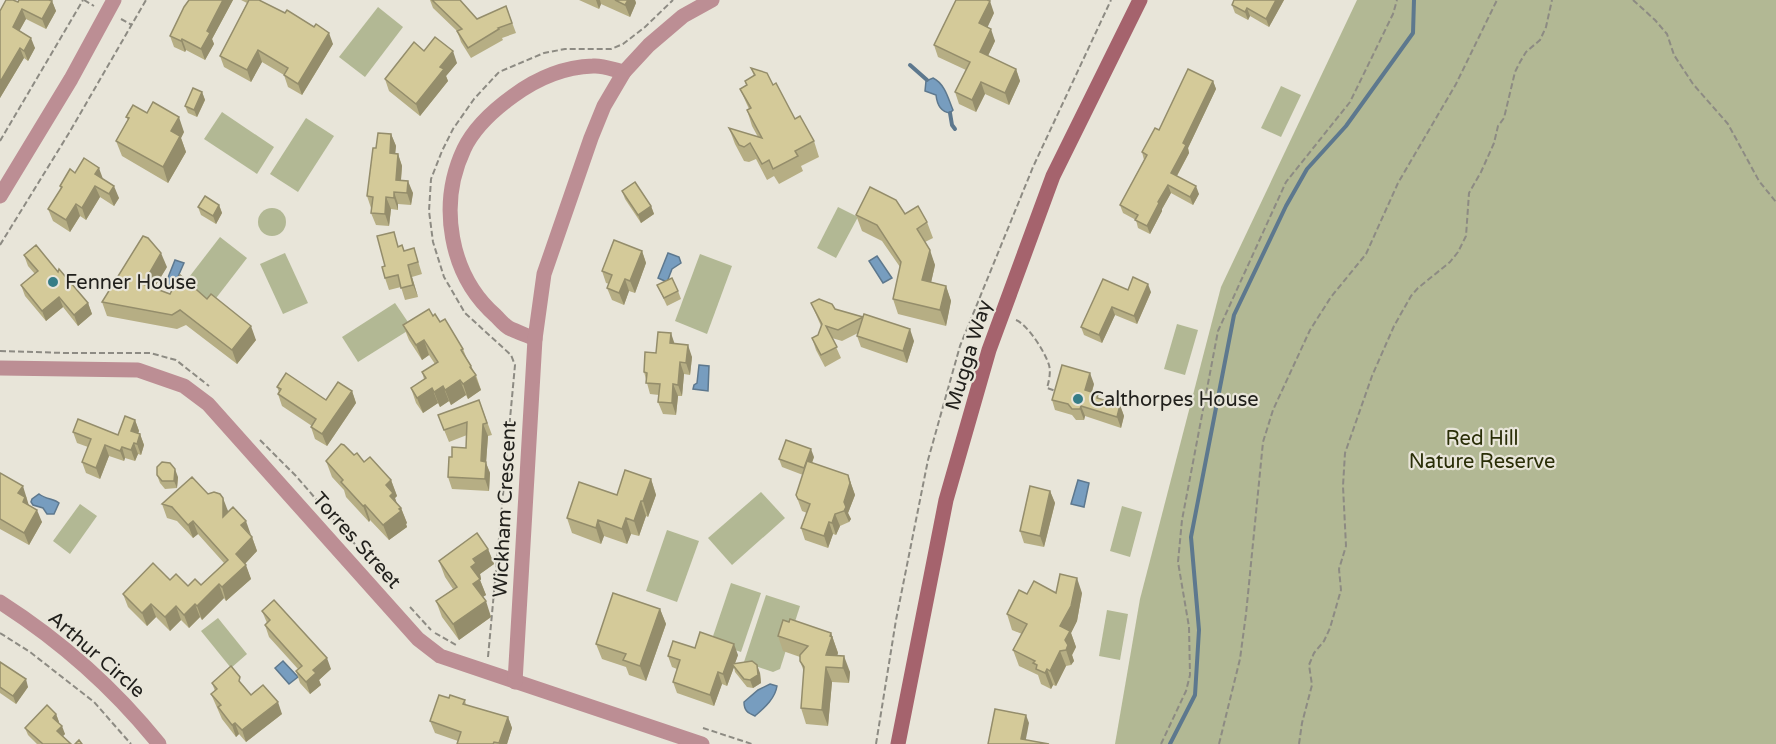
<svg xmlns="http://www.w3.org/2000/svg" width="1776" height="744" font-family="'Varela Round',sans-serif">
<rect width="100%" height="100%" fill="#e8e5d9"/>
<g fill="#b2b894">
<path d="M 1357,0 L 1776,0 L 1776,744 L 1115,744 L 1140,599 L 1221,287 Z"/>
<path d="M 378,7 L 403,27 L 365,77 L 339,57 Z"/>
<path d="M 1281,86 L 1301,95 L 1281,137 L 1261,128 Z"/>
<path d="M 222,112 L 274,147 L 257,174 L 204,139 Z"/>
<path d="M 306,118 L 334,136 L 298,192 L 270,174 Z"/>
<path d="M 838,207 L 858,217 L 836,258 L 817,248 Z"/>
<circle cx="272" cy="222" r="14"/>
<path d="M 220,237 L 247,258 L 210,306 L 183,285 Z"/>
<path d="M 285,253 L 308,303 L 283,314 L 260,264 Z"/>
<path d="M 700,254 L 732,266 L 707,334 L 675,321 Z"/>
<path d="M 395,303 L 412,328 L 358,362 L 342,337 Z"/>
<path d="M 1177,324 L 1198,330 L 1185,375 L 1164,369 Z"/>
<path d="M 761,492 L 785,518 L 732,565 L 708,538 Z"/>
<path d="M 80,504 L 97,516 L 70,554 L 53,541 Z"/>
<path d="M 1122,506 L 1142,512 L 1130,557 L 1110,551 Z"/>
<path d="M 667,530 L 699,541 L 677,602 L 646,591 Z"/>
<path d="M 731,583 L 761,593 L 741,652 L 711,642 Z"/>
<path d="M 766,595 L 800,606 L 780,669 L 773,672 L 744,662 Z"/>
<path d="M 1107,610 L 1128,614 L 1120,660 L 1099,656 Z"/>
<path d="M 218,618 L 247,654 L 231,668 L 201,631 Z"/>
</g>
<g fill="#779dbf" stroke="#5d788e" stroke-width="1.5">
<path d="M 933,78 C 945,84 948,98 953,110 L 950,113 C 940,112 937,104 936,95 L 925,91 L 926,81 Z"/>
<path d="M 668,253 L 679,257 L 681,263 L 672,269 L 667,282 L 658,278 Z"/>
<path d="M 877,256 L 892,278 L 883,283 L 869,261 Z"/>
<path d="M 175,260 L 184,263 L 172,290 L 164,287 L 163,283 L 167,280 Z"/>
<path d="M 699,365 L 709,366 L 708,391 L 693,389 L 694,385 L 697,383 Z"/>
<path d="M 1078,480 L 1089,483 L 1084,507 L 1071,504 Z"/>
<path d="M 39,494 C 45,499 55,499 59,503 L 54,514 L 47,514 L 43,508 L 33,505 L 31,502 L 32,499 Z"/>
<path d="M 283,661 L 298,677 L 289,684 L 275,668 Z"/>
<path d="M 770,684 L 777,686 C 775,699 764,708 755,716 C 748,713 744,711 744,702 L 758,690 Z"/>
</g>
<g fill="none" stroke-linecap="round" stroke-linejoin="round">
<g stroke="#5d788e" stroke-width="4">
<path d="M 910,65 L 927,80"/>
<path d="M 950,113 L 952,125 L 955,129"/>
<path d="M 1170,744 L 1195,695 L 1199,630 L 1191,537 L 1234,315 L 1286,206 L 1307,169 L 1346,126 L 1413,33 L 1414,0"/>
</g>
<g stroke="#8d8b83" stroke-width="2" stroke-dasharray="6 3" stroke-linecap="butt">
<path d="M 84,0 L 94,6"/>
<path d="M 1633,0 L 1655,20 L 1667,34 L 1674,55 L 1693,84 L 1728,124 L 1759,181 L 1776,202"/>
<path d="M 121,19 L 132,25"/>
<path d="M 0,141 L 83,0"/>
<path d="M 0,245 L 69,133 L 146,0"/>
<path d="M 1016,320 C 1028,325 1045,352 1049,365 C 1051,372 1049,381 1047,388 L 1056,391"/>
<path d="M 0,351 L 66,353 L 150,353 L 176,360 L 209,386"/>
<path d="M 260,440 L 296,476 L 385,579"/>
<path d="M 410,607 L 431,630"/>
<path d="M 0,633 L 30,652 L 94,702 L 131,744"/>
<path d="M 435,633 L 456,645"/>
<path d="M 488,657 L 515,365 L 511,355 L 465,313 L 444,277 L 433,242 L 429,211 L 431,179 L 442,151 L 453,129 L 474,99 L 499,72 L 544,53 L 565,49 L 611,49 L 623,44 L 645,27 L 673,0"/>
<path d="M 703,728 L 752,744"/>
<path d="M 876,744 L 896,620 L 928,460 L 960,346 L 1033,167 L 1111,0"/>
<path d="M 1161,744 L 1186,691 L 1190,675 L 1189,627 L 1178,562 L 1182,520 L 1218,331 L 1286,182 L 1350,102 L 1393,14 L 1397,0"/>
<path d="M 1219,744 L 1240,659 L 1246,614 L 1263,442 L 1273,410 L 1310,330 L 1331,297 L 1366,254 L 1398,183 L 1456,84 L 1497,0"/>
<path d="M 1299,744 L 1302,723 L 1312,685 L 1309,665 L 1314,653 L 1324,641 L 1330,628 L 1341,590 L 1339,569 L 1346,546 L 1343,486 L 1345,453 L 1372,376 L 1394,326 L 1411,296 L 1418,288 L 1450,262 L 1458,252 L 1466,236 L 1469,193 L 1481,172 L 1494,143 L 1498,126 L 1504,118 L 1515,72 L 1520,62 L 1526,52 L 1540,40 L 1546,27 L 1552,0"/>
</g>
<g stroke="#bc8e94" stroke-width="15">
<path d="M 0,196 L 71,79 L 114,0"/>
<path d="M 535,339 C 526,335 517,332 509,328 C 504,325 500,320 496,316 C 449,275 438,204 464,149 C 474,128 495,109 513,96 C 536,79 564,67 593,66 C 603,65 614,70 624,72"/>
<path d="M 0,368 L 138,370 L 184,386 L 208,404 L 418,639 L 440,656 L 702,744"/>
<path d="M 0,602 C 61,641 114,688 159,744"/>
<path d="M 515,682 L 535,339 L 544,274 L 591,138 L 604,106 L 624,72 L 649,45 L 683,16 L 712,0"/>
</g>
<path stroke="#a5636d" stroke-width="15" d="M 898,744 L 946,500 L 989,350 L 1053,176 L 1140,0"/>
</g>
<g fill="#b6ae84">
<path d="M 189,0 L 233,0 L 212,39 L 214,44 L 205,60 L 186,50 L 185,52 L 174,47 L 170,36 Z"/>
<path d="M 241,0 L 259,0 L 333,44 L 302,95 L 288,87 L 284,75 L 262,62 L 251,82 L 224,67 L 220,56 L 247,3 Z"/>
<path d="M 430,0 L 460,0 L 477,19 L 506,6 L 516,33 L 502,38 L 503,40 L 471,58 L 461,42 L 457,31 L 433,8 Z"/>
<path d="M 579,0 L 635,0 L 636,3 L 630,17 L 601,4 L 599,9 Z"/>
<path d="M 1234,0 L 1284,0 L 1269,27 L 1250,16 L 1248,20 L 1235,13 L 1232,5 Z"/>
<path d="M 52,1 L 56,11 L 46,29 L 26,19 L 19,31 L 35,48 L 28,61 L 24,58 L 0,98 L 0,11 L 18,2 Z"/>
<path d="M 994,13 L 987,27 L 995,41 L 988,56 L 1016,69 L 1020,81 L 1009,105 L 985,94 L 976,112 L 959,104 L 955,92 L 966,70 L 938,57 L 934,45 Z"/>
<path d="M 424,51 L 457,63 L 446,76 L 448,81 L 420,116 L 389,91 L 385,79 Z"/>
<path d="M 751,68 L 773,85 L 795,119 L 814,141 L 819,157 L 801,166 L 803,171 L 779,184 L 774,176 L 767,180 L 756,159 L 749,162 L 744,161 L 735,144 L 729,128 L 758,137 L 752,126 L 747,110 L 749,109 L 740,89 L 746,85 L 745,81 L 754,76 Z"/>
<path d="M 1213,81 L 1216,89 L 1188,148 L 1189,153 L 1177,176 L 1199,194 L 1193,205 L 1171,193 L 1162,209 L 1162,211 L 1150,234 L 1138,228 L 1136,220 L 1123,213 L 1120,205 L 1144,160 L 1142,152 L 1159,130 Z"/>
<path d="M 202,92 L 205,100 L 197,117 L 188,113 L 185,106 Z"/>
<path d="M 147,113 L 184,132 L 181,138 L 186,152 L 168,183 L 122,156 L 116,141 L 128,120 L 126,117 Z"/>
<path d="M 391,134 L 396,146 L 395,153 L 398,154 L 402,166 L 401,180 L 413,193 L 411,205 L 398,204 L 398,210 L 391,209 L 389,226 L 376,225 L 371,213 L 372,208 L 371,208 L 367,196 L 376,148 Z"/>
<path d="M 75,173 L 103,179 L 119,198 L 114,206 L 100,197 L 86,220 L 80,216 L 70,232 L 53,221 L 48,209 L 61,189 L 60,186 Z"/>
<path d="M 622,191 L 651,206 L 654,214 L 641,223 L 625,199 Z"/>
<path d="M 219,205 L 222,213 L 216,224 L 201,215 L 198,207 Z"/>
<path d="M 905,214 L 927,222 L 933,238 L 925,242 L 935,265 L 931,282 L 946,286 L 951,301 L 946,326 L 898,314 L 893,299 L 900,267 L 882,241 L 862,231 L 856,215 Z"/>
<path d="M 402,245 L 404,251 L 414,248 L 422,274 L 412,277 L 418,297 L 405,300 L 401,287 L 389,290 L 385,278 L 385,266 L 399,246 Z"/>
<path d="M 642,251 L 646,263 L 635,293 L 629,291 L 624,305 L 612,300 L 607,288 L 609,284 L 606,283 L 602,271 Z"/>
<path d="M 24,255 L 58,272 L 88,303 L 92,314 L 78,326 L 63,307 L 46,321 L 25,296 L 21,285 L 35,274 L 28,266 Z"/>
<path d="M 167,267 L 154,288 L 170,294 L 207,299 L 256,340 L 237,364 L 186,325 L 177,329 L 107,316 L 102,302 Z"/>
<path d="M 657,285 L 678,291 L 681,299 L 667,306 Z"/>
<path d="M 1128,290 L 1151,292 L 1137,324 L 1115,315 L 1102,343 L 1084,335 L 1081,327 Z"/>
<path d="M 811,303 L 863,317 L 914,341 L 907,363 L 861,347 L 857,336 L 858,333 L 842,341 L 832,338 L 841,358 L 825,367 L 816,350 L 812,338 L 818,335 L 821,326 Z"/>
<path d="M 433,316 L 440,322 L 463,349 L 467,359 L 476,375 L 481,390 L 468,399 L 466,395 L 451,405 L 449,401 L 440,407 L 438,403 L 423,413 L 416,403 L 411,388 L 424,379 L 422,372 L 435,364 L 429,355 L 422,360 L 409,340 L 403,325 Z"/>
<path d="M 675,344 L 692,357 L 690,375 L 684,374 L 682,396 L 678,396 L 676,415 L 663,414 L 658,402 L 659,395 L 650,394 L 644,372 L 656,353 Z"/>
<path d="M 1094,384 L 1092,392 L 1099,398 L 1120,405 L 1124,416 L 1121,428 L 1085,416 L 1084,420 L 1076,420 L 1072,415 L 1055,410 L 1052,400 Z"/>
<path d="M 277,387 L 326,400 L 352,391 L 356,403 L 327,446 L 315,439 L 311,427 L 312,426 L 282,406 L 278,394 L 279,392 Z"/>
<path d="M 479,400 L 492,435 L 488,436 L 486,463 L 490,473 L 489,491 L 452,489 L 448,477 L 452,457 L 466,448 L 467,435 L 449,442 L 438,415 Z"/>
<path d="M 135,420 L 139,431 L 138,433 L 140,434 L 144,445 L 141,455 L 138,454 L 135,461 L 125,458 L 124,461 L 109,456 L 100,479 L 86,473 L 82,462 L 88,447 L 77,443 L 73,432 L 118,435 Z"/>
<path d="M 354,455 L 391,480 L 397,496 L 395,498 L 396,502 L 401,508 L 407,523 L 406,524 L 407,527 L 389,540 L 370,520 L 369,522 L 346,497 L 344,490 L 332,477 L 326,461 Z"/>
<path d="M 814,457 L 812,463 L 848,475 L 855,495 L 848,513 L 851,519 L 849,522 L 840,526 L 836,535 L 833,534 L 828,548 L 805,540 L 801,528 L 807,513 L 802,511 L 796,495 L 803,475 L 782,467 L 779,459 Z"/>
<path d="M 0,473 L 27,498 L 26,499 L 28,505 L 42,522 L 29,545 L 0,529 Z"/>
<path d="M 157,475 L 178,477 L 177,488 L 165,489 L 160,483 Z"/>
<path d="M 651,479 L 656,495 L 648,517 L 646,516 L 639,536 L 631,534 L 627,544 L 604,536 L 601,544 L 572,533 L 567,518 Z"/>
<path d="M 1050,491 L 1055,503 L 1044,547 L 1024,543 L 1020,531 Z"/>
<path d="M 208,494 L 228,511 L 228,512 L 252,537 L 257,551 L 245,564 L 251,579 L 226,601 L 224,598 L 202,620 L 200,617 L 189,628 L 181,620 L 170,631 L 156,617 L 147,626 L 128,607 L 123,594 L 170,580 L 188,586 L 201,585 L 224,563 L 198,534 L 193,538 L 177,521 L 167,518 L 162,504 Z"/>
<path d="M 488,549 L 494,564 L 480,574 L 481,579 L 480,580 L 486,595 L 483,597 L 491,617 L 459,640 L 442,617 L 436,601 L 453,589 L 445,577 L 439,561 Z"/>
<path d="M 1056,593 L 1082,593 L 1077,621 L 1071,633 L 1076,647 L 1072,655 L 1074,661 L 1071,665 L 1066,666 L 1056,686 L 1053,685 L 1051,689 L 1041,684 L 1038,675 L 1019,666 L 1013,650 L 1022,634 L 1012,630 L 1007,614 L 1027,594 Z"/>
<path d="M 660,609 L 666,624 L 646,681 L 629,675 L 626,667 L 602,659 L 596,644 Z"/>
<path d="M 262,611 L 331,669 L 319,680 L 321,685 L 310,694 L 300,683 L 296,671 L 298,669 L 269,637 L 265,625 L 267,623 Z"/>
<path d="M 831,633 L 838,653 L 837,656 L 850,672 L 849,683 L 832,682 L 828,726 L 806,724 L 801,708 L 804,672 L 800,661 L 800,657 L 783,651 L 778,636 Z"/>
<path d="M 695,648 L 738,655 L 735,663 L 760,673 L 761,683 L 753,688 L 747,687 L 735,672 L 734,667 L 727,686 L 722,684 L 714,706 L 677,693 L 673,682 L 677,669 L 672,667 L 668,656 Z"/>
<path d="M 0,662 L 28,687 L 16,704 L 0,693 Z"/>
<path d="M 212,683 L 243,685 L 251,695 L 282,714 L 246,742 L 239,734 L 236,737 L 222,719 L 211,694 L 215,691 Z"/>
<path d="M 449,698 L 465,700 L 466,705 L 508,717 L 512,728 L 507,744 L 457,744 L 458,741 L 435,733 L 430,721 Z"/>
<path d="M 56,714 L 59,722 L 58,723 L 65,734 L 63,736 L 71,744 L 37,744 L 28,735 L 25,728 Z"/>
</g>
<g fill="#948d6b">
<path d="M 223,0 L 233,0 L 212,39 L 214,44 L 205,60 L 201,49 L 207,31 Z"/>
<path d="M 596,0 L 600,0 L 601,4 L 599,9 Z"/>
<path d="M 628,0 L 635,0 L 636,3 L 630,17 L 625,5 Z"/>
<path d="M 1276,0 L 1284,0 L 1269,27 L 1266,19 Z"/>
<path d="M 52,1 L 56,11 L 46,29 L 42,19 Z"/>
<path d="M 990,1 L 994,13 L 984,35 L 979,23 Z"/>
<path d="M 1247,8 L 1250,16 L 1248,20 L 1245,12 Z"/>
<path d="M 22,9 L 26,19 L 16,37 L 13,27 Z"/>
<path d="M 991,29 L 995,41 L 984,64 L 980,52 Z"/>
<path d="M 329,33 L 333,44 L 302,95 L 298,84 Z"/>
<path d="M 31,38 L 35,48 L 28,61 L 24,51 Z"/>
<path d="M 182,39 L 186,50 L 185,52 L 181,41 Z"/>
<path d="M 20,48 L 24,58 L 0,98 L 0,82 Z"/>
<path d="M 258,50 L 262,62 L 251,82 L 247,70 Z"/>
<path d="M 453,51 L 457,63 L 446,76 L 448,81 L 420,116 L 416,104 L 440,67 Z"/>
<path d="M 1016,69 L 1020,81 L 1009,105 L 1005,93 Z"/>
<path d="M 1213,81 L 1216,89 L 1188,148 L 1189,153 L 1174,181 L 1171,173 L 1183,143 Z"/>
<path d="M 981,82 L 985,94 L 976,112 L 972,100 Z"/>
<path d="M 202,92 L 205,100 L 197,117 L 194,110 Z"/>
<path d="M 179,117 L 184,132 L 181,138 L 186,152 L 168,183 L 163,167 L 171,131 Z"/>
<path d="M 391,134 L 396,146 L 394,165 L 390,153 Z"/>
<path d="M 398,154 L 402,166 L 400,191 L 396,180 Z"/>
<path d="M 99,168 L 103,179 L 95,174 Z"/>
<path d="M 408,181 L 413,193 L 411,205 L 407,193 Z"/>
<path d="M 1168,185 L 1171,193 L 1162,209 L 1162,211 L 1150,234 L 1147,226 L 1158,202 Z"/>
<path d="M 95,186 L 100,197 L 86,220 L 82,208 Z"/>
<path d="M 114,186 L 119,198 L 114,206 L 109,194 Z"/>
<path d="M 1196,186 L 1199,194 L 1193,205 L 1190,197 Z"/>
<path d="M 394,192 L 398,204 L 398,210 L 394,198 Z"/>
<path d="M 386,197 L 391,209 L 389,226 L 385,214 Z"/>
<path d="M 76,204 L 80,216 L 70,232 L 66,220 Z"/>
<path d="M 219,205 L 222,213 L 216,224 L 213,216 Z"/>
<path d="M 651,206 L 654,214 L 641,223 L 638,215 Z"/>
<path d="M 930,250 L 935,265 L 928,296 L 922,280 Z"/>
<path d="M 642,251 L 646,263 L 635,293 L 630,281 Z"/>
<path d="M 161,253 L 167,267 L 148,298 L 143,284 Z"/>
<path d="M 408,265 L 412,277 L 418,297 L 413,285 Z"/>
<path d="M 625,279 L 629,291 L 624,305 L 619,293 Z"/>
<path d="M 1148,284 L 1151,292 L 1137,324 L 1134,316 Z"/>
<path d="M 946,286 L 951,301 L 946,326 L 940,310 Z"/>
<path d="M 59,297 L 63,307 L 46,321 L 42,311 Z"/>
<path d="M 88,303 L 92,314 L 78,326 L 74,315 Z"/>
<path d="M 1112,307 L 1115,315 L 1102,343 L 1099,335 Z"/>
<path d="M 251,326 L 256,340 L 237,364 L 232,350 Z"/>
<path d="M 910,329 L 914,341 L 907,363 L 903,351 Z"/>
<path d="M 671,333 L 675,345 L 670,343 Z"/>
<path d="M 424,340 L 429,355 L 422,360 L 416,345 Z"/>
<path d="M 688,345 L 692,357 L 690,375 L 686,363 Z"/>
<path d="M 680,362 L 684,374 L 682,396 L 678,385 Z"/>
<path d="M 471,366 L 481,390 L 468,399 L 463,384 L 470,367 Z"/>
<path d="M 1090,373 L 1094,384 L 1089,401 L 1085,390 Z"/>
<path d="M 460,380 L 466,395 L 451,405 L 445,390 Z"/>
<path d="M 673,384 L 678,396 L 676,415 L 672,403 Z"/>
<path d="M 443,386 L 449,401 L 440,407 L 434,392 Z"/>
<path d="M 432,388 L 438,403 L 423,413 L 417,398 Z"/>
<path d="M 352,391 L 356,403 L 327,446 L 322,434 Z"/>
<path d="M 1120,405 L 1124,416 L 1121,428 L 1117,417 Z"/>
<path d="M 1081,406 L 1085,416 L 1084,420 L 1080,409 Z"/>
<path d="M 135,420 L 139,431 L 135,441 L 131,431 Z"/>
<path d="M 483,424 L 488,436 L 486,463 L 490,473 L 489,491 L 485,479 L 481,461 Z"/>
<path d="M 140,434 L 144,445 L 141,455 L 137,444 Z"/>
<path d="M 134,443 L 138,454 L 135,461 L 131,450 Z"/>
<path d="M 105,445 L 109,456 L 100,479 L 96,468 Z"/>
<path d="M 122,447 L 125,458 L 124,461 L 120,451 Z"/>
<path d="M 811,449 L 814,457 L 807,476 L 804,468 Z"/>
<path d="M 175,469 L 178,477 L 177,488 L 174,481 Z"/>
<path d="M 848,475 L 855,495 L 848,513 L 851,519 L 849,522 L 844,511 L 844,502 Z"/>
<path d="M 651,479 L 656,495 L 648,517 L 643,501 Z"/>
<path d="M 391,480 L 397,496 L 395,498 L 399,509 L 396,511 L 386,485 Z"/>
<path d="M 23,486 L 30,509 L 27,514 L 18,493 Z"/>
<path d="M 1050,491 L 1055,503 L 1044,547 L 1040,536 Z"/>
<path d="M 223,498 L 228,511 L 228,530 L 223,517 Z"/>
<path d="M 641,501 L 646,516 L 639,536 L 634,521 Z"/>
<path d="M 365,505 L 370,520 L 369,522 L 363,506 Z"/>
<path d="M 401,508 L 407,523 L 406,524 L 407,527 L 389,540 L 383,525 Z"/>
<path d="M 37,510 L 42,522 L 29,545 L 24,533 Z"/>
<path d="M 835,514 L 840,526 L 836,535 L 832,523 Z"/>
<path d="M 626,518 L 631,534 L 627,544 L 622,529 Z"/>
<path d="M 598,520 L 604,536 L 601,544 L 596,528 Z"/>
<path d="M 193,521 L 198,534 L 193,538 L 188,525 Z"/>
<path d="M 246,521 L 251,535 L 241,525 Z"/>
<path d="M 829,522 L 833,534 L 828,548 L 824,536 Z"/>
<path d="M 252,537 L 257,551 L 241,568 L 236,554 Z"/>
<path d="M 488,549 L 494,564 L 480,574 L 481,579 L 480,580 L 486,595 L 479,599 L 473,584 L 471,567 L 473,559 Z"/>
<path d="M 246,565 L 251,579 L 226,601 L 222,587 Z"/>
<path d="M 1077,578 L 1082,593 L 1077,621 L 1071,633 L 1076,647 L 1072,655 L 1074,661 L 1071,665 L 1066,650 L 1060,626 Z"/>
<path d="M 219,584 L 224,598 L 202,620 L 197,606 Z"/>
<path d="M 486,601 L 491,617 L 459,640 L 453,624 Z"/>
<path d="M 151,604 L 156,617 L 147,626 L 142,613 Z"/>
<path d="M 195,604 L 200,617 L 189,628 L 184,615 Z"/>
<path d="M 176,606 L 181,620 L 170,631 L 165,617 Z"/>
<path d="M 660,609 L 666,624 L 646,681 L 640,666 Z"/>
<path d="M 831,633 L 838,653 L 833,667 L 826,655 Z"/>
<path d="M 734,644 L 738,655 L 734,666 L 732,664 L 734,667 L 727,686 L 723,674 Z"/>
<path d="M 1060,651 L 1066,666 L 1056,686 L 1050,671 Z"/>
<path d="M 844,656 L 850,672 L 849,683 L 843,668 Z"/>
<path d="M 327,658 L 331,669 L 319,680 L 321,685 L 310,694 L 306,682 L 313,670 Z"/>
<path d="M 757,665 L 760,673 L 761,683 L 753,688 L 750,680 Z"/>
<path d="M 826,667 L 832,682 L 828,726 L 822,710 Z"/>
<path d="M 1047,669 L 1053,685 L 1051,689 L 1045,673 Z"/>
<path d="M 718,672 L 722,684 L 714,706 L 710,695 Z"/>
<path d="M 26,679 L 28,687 L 16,704 L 13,696 Z"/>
<path d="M 278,702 L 282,714 L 246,742 L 242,730 Z"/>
<path d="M 56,714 L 59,722 L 56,726 L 53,718 Z"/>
<path d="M 1026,715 L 1029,723 L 1025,744 L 1021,739 Z"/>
<path d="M 508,717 L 512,728 L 507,744 L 499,744 Z"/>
<path d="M 235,723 L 239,734 L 236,737 L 232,725 Z"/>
<path d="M 62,726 L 65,734 L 60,739 L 57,731 Z"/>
</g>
<g fill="#d4ca99" stroke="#948d6b" stroke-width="1.5">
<path d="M 6,0 L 13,0 L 18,2 L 19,0 L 49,0 L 52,1 L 42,19 L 22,9 L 13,27 L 31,38 L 24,51 L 20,48 L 0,82 L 0,11 Z"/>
<path d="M 189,0 L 223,0 L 207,31 L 210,33 L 201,49 L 182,39 L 181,41 L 170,36 L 184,7 Z"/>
<path d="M 249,0 L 259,0 L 285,13 L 287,10 L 314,27 L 316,24 L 329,33 L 298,84 L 284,75 L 288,68 L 258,50 L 247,70 L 220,56 Z"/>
<path d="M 432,0 L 460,0 L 477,19 L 506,6 L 512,23 L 498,28 L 499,29 L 468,48 L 457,31 L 462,29 Z"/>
<path d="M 615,0 L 628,0 L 625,5 Z"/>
<path d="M 956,0 L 987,0 L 990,1 L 979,23 L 991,29 L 980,52 L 1016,69 L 1005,93 L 981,82 L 972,100 L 955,92 L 970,62 L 934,45 Z"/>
<path d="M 1234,0 L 1276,0 L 1266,19 L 1247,8 L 1245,12 L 1232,5 Z"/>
<path d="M 435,37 L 453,51 L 440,67 L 444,69 L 416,104 L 385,79 L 414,42 L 424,51 Z"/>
<path d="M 751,68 L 767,73 L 773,85 L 776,83 L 795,119 L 800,116 L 814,141 L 795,151 L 798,156 L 773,169 L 769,160 L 762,164 L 750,143 L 744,147 L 739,145 L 729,128 L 762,138 L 747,110 L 751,108 L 740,89 L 747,85 L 745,81 L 755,75 Z"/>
<path d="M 1188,69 L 1213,81 L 1183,143 L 1186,145 L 1171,173 L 1196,186 L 1190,197 L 1168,185 L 1158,202 L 1159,203 L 1147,226 L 1135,220 L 1138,215 L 1120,205 L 1147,155 L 1142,152 L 1155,128 L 1159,130 Z"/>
<path d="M 193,88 L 202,92 L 194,110 L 185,106 Z"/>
<path d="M 153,102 L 179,117 L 171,131 L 180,136 L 163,167 L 116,141 L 129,118 L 126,117 L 133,105 L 147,113 Z"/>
<path d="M 378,133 L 391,134 L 390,153 L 398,154 L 396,180 L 408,181 L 407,193 L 394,192 L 394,198 L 386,197 L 385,214 L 371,213 L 373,197 L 367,196 L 373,148 L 376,148 Z"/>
<path d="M 84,158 L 99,168 L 95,174 L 114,186 L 109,194 L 95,186 L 82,208 L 76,204 L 66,220 L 48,209 L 62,187 L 60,186 L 70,169 L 75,173 Z"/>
<path d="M 635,182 L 651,206 L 638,215 L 622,191 Z"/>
<path d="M 870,187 L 896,200 L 905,214 L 918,206 L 927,222 L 917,229 L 930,250 L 922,280 L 946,286 L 940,310 L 893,299 L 901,262 L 877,225 L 856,215 Z"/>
<path d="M 205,196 L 219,205 L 213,216 L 198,207 Z"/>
<path d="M 394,232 L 398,247 L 402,245 L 404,251 L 414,248 L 418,262 L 408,265 L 413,285 L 401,288 L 398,275 L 385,278 L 382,267 L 385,266 L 377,236 Z"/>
<path d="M 143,236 L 148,238 L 161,253 L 143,284 L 170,294 L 180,275 L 207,299 L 211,294 L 251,326 L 232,350 L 180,310 L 172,315 L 102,302 Z"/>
<path d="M 614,240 L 642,251 L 630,281 L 625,279 L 619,293 L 607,288 L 612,275 L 602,271 Z"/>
<path d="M 36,245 L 58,272 L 59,269 L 88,303 L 74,315 L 59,297 L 42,311 L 21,285 L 38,271 L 24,255 Z"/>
<path d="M 1133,277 L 1148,284 L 1134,316 L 1112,307 L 1099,335 L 1081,327 L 1103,279 L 1128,290 Z"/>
<path d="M 672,278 L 678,291 L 664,298 L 657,285 Z"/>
<path d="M 819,299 L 832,304 L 835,309 L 863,317 L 864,314 L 910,329 L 903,351 L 857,336 L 863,317 L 838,330 L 826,326 L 837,347 L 821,355 L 812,338 L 818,335 L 822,324 L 811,303 Z"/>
<path d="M 429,309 L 433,316 L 435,314 L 440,322 L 445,319 L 463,349 L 461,350 L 471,366 L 470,367 L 476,375 L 463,384 L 460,380 L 445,390 L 443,386 L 434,392 L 432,388 L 417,398 L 411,388 L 426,378 L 422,372 L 438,362 L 424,340 L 416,345 L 403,325 Z"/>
<path d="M 658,332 L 671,333 L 670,343 L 688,345 L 686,363 L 680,362 L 678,385 L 673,384 L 672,403 L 658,402 L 660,384 L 646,383 L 647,373 L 644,372 L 645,352 L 656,353 Z"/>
<path d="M 1062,365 L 1090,373 L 1085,390 L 1098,394 L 1097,398 L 1120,405 L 1117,417 L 1081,406 L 1080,409 L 1072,409 L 1068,404 L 1052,400 Z"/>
<path d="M 286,373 L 326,400 L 338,382 L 352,391 L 322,434 L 311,427 L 316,419 L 278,394 L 281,389 L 277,387 Z"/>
<path d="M 479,400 L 487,423 L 483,424 L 481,461 L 486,462 L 485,479 L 448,477 L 449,457 L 452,457 L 452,447 L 466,448 L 467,422 L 444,430 L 438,415 Z"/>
<path d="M 125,416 L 135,420 L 131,431 L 140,434 L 137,444 L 134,443 L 131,450 L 122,447 L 120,451 L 105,445 L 96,468 L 82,462 L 91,439 L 73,432 L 78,419 L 118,435 Z"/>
<path d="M 786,440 L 811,449 L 804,468 L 779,459 Z"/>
<path d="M 341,444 L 344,445 L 354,455 L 357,453 L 364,462 L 370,457 L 391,480 L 386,485 L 393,493 L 390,496 L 401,508 L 399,509 L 401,511 L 383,525 L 365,505 L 363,506 L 341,482 L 343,480 L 326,461 Z"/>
<path d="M 807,461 L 848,475 L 850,483 L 844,502 L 846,507 L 844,511 L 835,514 L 832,523 L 829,522 L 824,536 L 801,528 L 810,504 L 798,499 L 796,495 Z"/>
<path d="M 162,462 L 170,463 L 175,469 L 174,481 L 162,481 L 157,475 L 157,467 Z"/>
<path d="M 625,470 L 651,479 L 643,501 L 641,501 L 634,521 L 626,518 L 622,529 L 598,520 L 596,528 L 567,518 L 579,482 L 617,495 Z"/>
<path d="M 0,473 L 23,486 L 18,493 L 25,497 L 23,502 L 37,510 L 24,533 L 0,519 Z"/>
<path d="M 192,477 L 208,494 L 214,492 L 220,494 L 223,498 L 223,517 L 233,507 L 246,521 L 241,525 L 252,537 L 236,554 L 246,565 L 222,587 L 219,584 L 197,606 L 195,604 L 184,615 L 176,606 L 165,617 L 151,604 L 142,613 L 123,594 L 153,563 L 170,580 L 176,574 L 188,586 L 195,579 L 201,585 L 228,560 L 193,521 L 188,525 L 172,507 L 162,504 Z"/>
<path d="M 1030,486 L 1050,491 L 1040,536 L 1020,531 Z"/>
<path d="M 477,533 L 488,549 L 473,559 L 476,563 L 471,567 L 480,579 L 473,584 L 486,601 L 453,624 L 436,601 L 457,587 L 439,561 Z"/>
<path d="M 1060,574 L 1077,578 L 1071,606 L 1060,626 L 1070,631 L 1065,640 L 1068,645 L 1066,650 L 1060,651 L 1050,671 L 1047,669 L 1045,673 L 1036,669 L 1037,665 L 1033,663 L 1035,661 L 1013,650 L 1027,624 L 1007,614 L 1019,590 L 1027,594 L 1034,581 L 1056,593 Z"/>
<path d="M 613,593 L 660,609 L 640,666 L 623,660 L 626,654 L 596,644 Z"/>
<path d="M 274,600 L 327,658 L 313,670 L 316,673 L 306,682 L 296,671 L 302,666 L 265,625 L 270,620 L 262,611 Z"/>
<path d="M 790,619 L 831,633 L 830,636 L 832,637 L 826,655 L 844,656 L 843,668 L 826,667 L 822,710 L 801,708 L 804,667 L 800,661 L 800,655 L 808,646 L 778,636 L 783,620 L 789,622 Z"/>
<path d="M 700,632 L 734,644 L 723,674 L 718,672 L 710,695 L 673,682 L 680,660 L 668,656 L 673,641 L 695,648 Z"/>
<path d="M 752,661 L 757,665 L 758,675 L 750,680 L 744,679 L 732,664 Z"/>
<path d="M 0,662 L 26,679 L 13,696 L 0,687 Z"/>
<path d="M 231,666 L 240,677 L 239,681 L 251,695 L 263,685 L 278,702 L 242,730 L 235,723 L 232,725 L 218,707 L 221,705 L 211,694 L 217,689 L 212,683 Z"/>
<path d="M 439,695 L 449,698 L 450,695 L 465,700 L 463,704 L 508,717 L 499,743 L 494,742 L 493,744 L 457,744 L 461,732 L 430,721 Z"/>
<path d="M 47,705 L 56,714 L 53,718 L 62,726 L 57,731 L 71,744 L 43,744 L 25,728 Z"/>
<path d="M 995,709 L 1026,715 L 1021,739 L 1049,744 L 988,744 Z"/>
<path d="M 79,740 L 82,744 L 75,744 Z"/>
</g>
<g fill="#367d87" stroke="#e8e5d9" stroke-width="2">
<circle cx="53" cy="282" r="6"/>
<circle cx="1078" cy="399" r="6"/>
</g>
<g text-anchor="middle" stroke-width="4.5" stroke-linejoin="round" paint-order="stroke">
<g font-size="20" fill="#21201c" stroke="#e8e5d9" text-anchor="start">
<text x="65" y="289">Fenner House</text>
<text x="1090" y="406">Calthorpes House</text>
</g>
<g font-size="20" fill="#21201c" stroke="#e8e5d9">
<text transform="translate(968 355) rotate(-73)" y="7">Mugga Way</text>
<text transform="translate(504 509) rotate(-87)" y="7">Wickham Crescent</text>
<text transform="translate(357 540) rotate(48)" y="7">Torres Street</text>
<text transform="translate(97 654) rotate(41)" y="7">Arthur Circle</text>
</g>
<g font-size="20" fill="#2a2e07" stroke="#e8e5d9">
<text x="1482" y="445">Red Hill<tspan x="1482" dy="23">Nature Reserve</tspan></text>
</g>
</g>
</svg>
